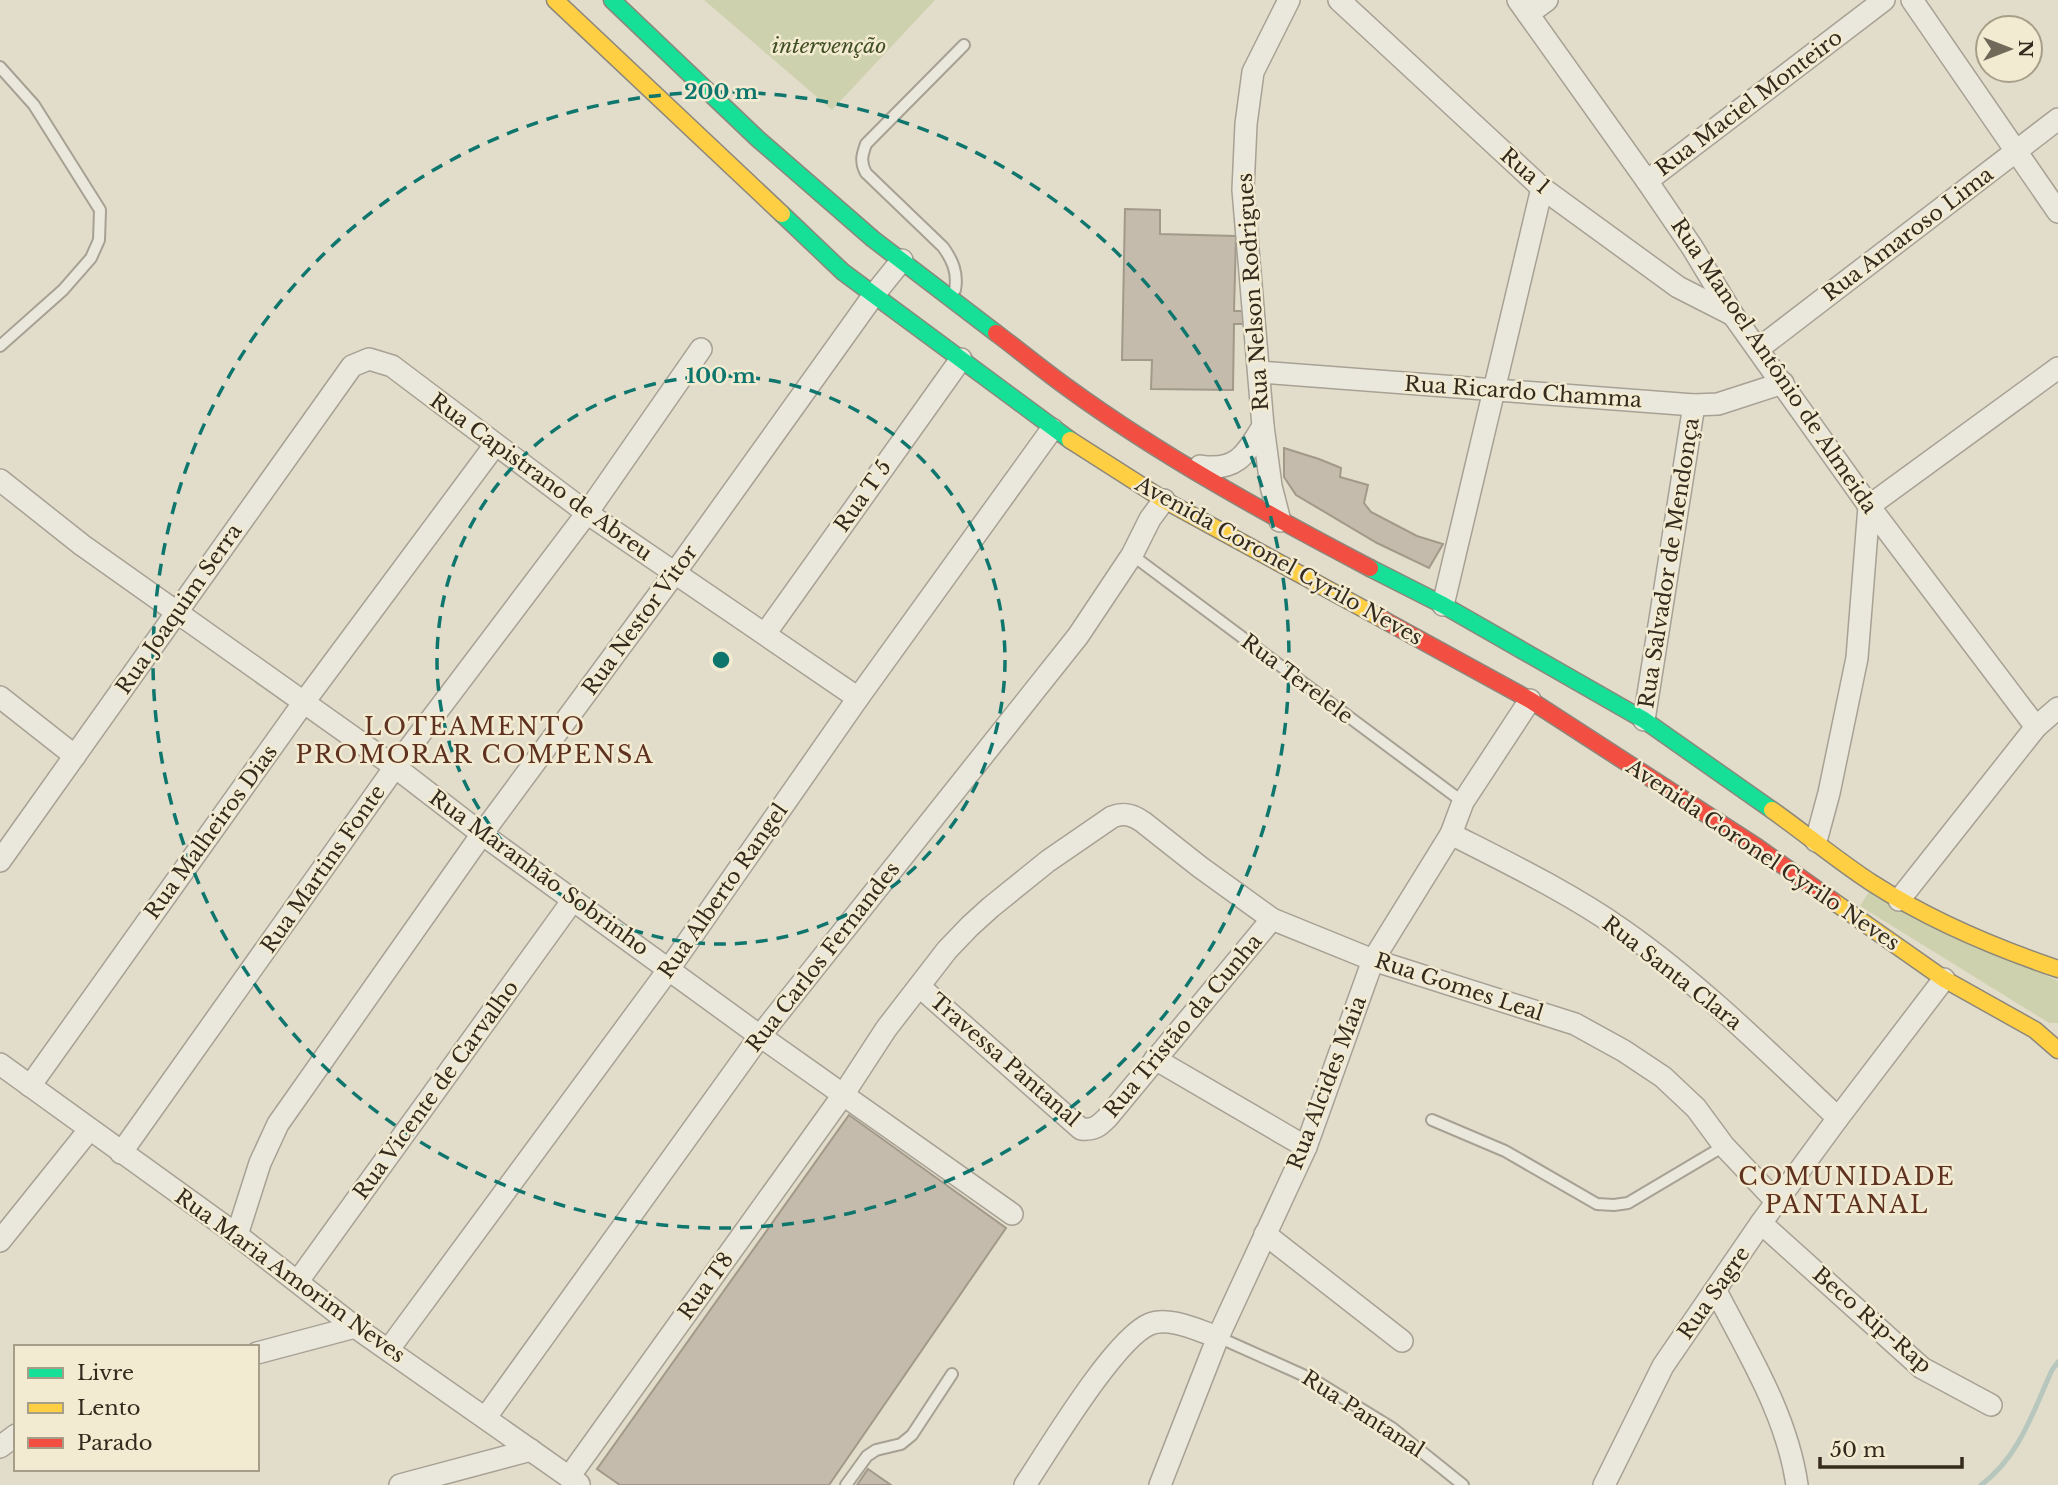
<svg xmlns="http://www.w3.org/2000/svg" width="2058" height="1485" font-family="'Libre Baskerville',serif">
<rect width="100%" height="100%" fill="#e2ddcb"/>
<g fill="#ced1ae">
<path d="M 704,0 L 935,0 L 832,110 Z"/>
<path d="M 1869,892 L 2058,981 L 2058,1023 L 2049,1023 L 1860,906 Z"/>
</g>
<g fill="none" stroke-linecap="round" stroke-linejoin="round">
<path stroke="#b7c7be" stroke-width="5" d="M 1981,1485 C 2019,1457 2033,1412 2052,1370 L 2058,1362"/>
</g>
<g fill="#c5bbac" stroke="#a2998b" stroke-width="2">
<path d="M 1125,209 L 1160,210 L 1160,234 L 1236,236 L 1234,311 L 1243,311 L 1243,324 L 1234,324 L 1233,390 L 1151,389 L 1152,360 L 1122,360 Z"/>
<path d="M 1284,448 L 1319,459 L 1341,468 L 1340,477 L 1368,485 L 1364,503 L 1371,512 L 1417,536 L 1443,544 L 1429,568 L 1377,543 L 1296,495 L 1284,477 Z"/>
<path d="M 849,1115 L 1006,1228 L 829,1485 L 620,1485 L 597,1469 Z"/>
<path d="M 868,1469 L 891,1485 L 857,1485 Z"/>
</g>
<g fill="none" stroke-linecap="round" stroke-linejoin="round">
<g stroke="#a7a194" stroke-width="14">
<g id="lane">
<path d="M 0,67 L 34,105 L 100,210 L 99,240 L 91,258 L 63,290 L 0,346"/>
<path d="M 955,290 C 958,273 953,261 943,247 L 866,173 C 860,162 862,155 866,144 L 964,45"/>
<path d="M 1132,555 L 1463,802"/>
<path d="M 1432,1120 L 1505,1151 L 1597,1204 L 1614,1205 L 1628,1203 L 1724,1146"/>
<path d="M 1218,1337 L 1314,1380 L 1392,1428 L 1463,1485"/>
<path d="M 846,1485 L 867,1456 L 876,1450 L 901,1444 L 912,1435 L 952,1374"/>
</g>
</g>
<g stroke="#a7a194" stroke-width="24">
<g id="street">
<path d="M 1339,0 L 1542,188 L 1678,287 L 1733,315"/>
<path d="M 1518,0 L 1647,181 L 1692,247 L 1733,315 L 1869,506 L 2036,727"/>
<path d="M 1912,0 L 2058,212"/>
<path d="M 1528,14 L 1547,0"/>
<path d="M 1647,181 L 1884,0"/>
<path d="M 1758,349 L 2058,119"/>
<path d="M 1259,372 L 1694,405 L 1718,404 L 1783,383"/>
<path d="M 1200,466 C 1237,472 1246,454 1263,426"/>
<path d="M 0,480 L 82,545 L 395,767 L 482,834 L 760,1036 L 1012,1214"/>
<path d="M 1280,521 L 1271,486 L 1263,426 L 1243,190 L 1246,124 L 1253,72 L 1289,0"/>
<path d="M 1443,605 L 1542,188"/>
<path d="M 765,634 L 961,359"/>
<path d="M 0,697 L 75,756"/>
<path d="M 1644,720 L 1694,405"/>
<path d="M 1451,834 C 1510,864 1570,893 1624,931 C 1701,985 1769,1053 1838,1118"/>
<path d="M 1816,841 L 1829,793 L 1857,658 L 1869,506 L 2058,368"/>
<path d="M 0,861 L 352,366 L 369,359 L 392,366 L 587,513 L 858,698"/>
<path d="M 1899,900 L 2036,727 L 2058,708"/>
<path d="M 920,987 L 1081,1129 C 1094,1130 1098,1127 1107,1118 L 1272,919"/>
<path d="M 1155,1059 L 1306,1147"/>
<path d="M 0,1064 L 237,1235 L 355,1327 L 579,1484"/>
<path d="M 30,1086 L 304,702 L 495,445"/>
<path d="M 121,1153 L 395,767 L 587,513 L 701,349"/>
<path d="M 1761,1223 L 1922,1368 L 1991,1405"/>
<path d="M 1265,1234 L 1402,1341"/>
<path d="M 237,1235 L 260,1163 L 278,1124 L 482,834 L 674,574 L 873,296 L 902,260"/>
<path d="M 0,1241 L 89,1130"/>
<path d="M 298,1281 L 573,900"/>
<path d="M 1716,1291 C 1748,1353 1787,1415 1797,1485"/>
<path d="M 389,1349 L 669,969 L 858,698 L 1052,429"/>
<path d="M 257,1353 L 355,1327"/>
<path d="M 486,1417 L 760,1036 L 1078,636 L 1132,555 L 1150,519 L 1164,500"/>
<path d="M 0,1447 L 16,1435"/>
<path d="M 569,1477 L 843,1095 L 886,1029 L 947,950 L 970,926 L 991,907 L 1048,861 L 1112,817 C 1124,812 1133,815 1143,822 L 1200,867 L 1272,919 L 1373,960 L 1575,1024 L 1624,1051 L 1663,1077 L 1696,1108 L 1724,1146 L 1777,1202"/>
<path d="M 400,1485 L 531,1450"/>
<path d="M 1025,1485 C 1049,1449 1115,1338 1150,1324 C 1169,1316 1199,1331 1218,1337"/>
<path d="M 1160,1485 L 1218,1337 L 1306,1147 L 1373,960 L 1451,834 L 1463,802 L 1530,700"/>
<path d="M 1604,1485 L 1663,1366 L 1761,1223 L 1838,1118 L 1944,979"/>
</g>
</g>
<g stroke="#8c877b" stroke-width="19">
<g id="fast">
<path d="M 612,0 L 758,139 L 873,239 L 996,333"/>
<path d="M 782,214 L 843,272 L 1070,440"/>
<path d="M 1370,568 L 1443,605 L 1644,720 L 1772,810"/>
</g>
</g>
<g stroke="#8c877b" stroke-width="19">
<g id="slow">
<path d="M 555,0 L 782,214"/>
<path d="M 1070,440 L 1164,500 L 1384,620"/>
<path d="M 1772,810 C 1806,834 1838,861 1872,883 C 1931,921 1993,947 2058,969"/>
<path d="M 1833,901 L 1944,979 L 2035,1030 L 2058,1050"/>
</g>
</g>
<g stroke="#8c877b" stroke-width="19">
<g id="jam">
<path d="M 996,333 C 1020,351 1043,370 1068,388 C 1163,457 1267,514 1370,568"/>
<path d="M 1384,620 L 1530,700 L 1757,847 L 1833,901"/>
</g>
</g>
<use href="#lane" stroke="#eae7dc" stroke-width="10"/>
<use href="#street" stroke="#eae7dc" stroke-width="21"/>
<use href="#fast" stroke="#16e098" stroke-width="16"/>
<use href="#slow" stroke="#ffcf43" stroke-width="16"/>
<use href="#jam" stroke="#f24e42" stroke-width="16"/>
</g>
<g fill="none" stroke="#0f766e" stroke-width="3.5" stroke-dasharray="12 9">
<circle cx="721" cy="660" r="284"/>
<circle cx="721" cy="660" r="568"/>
</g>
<g text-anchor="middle" stroke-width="5" stroke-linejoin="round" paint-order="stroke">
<g font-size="21" font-style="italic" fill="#414f25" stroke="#f3ebd1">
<text x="829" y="53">intervenção</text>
</g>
<g font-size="21" fill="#342a1d" stroke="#f3ebd1">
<text transform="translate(1749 103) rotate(-37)" y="7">Rua Maciel Monteiro</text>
<text transform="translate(1525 171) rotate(41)" y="7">Rua 1</text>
<text transform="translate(1908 234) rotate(-37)" y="7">Rua Amaroso Lima</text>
<text transform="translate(1253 292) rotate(-94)" y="7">Rua Nelson Rodrigues</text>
<text transform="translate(1774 366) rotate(56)" y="7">Rua Manoel Antônio de Almeida</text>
<text transform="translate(1523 392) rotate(4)" y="7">Rua Ricardo Chamma</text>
<text transform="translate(541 477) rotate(36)" y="7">Rua Capistrano de Abreu</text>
<text transform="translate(863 496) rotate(-55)" y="7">Rua T 5</text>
<text transform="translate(1279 561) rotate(29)" y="7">Avenida Coronel Cyrilo Neves</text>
<text transform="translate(1669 563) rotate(-81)" y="7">Rua Salvador de Mendonça</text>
<text transform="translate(179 609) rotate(-55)" y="7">Rua Joaquim Serra</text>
<text transform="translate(640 620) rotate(-54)" y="7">Rua Nestor Vitor</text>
<text transform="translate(1297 679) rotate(37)" y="7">Rua Terelele</text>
<text transform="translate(211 832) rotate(-54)" y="7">Rua Malheiros Dias</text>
<text transform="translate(1763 855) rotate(34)" y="7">Avenida Coronel Cyrilo Neves</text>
<text transform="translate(323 869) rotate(-55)" y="7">Rua Martins Fonte</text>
<text transform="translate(539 873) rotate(36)" y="7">Rua Maranhão Sobrinho</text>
<text transform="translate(723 891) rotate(-55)" y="7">Rua Alberto Rangel</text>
<text transform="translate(823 957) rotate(-52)" y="7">Rua Carlos Fernandes</text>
<text transform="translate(1672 973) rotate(38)" y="7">Rua Santa Clara</text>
<text transform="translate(1459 987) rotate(18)" y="7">Rua Gomes Leal</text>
<text transform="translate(1183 1026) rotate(-50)" y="7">Rua Tristão da Cunha</text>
<text transform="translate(1005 1060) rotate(41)" y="7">Travessa Pantanal</text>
<text transform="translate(1327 1083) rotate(-69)" y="7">Rua Alcides Maia</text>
<text transform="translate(436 1090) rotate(-54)" y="7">Rua Vicente de Carvalho</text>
<text transform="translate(290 1276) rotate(36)" y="7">Rua Maria Amorim Neves</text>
<text transform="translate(706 1286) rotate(-54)" y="7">Rua T8</text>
<text transform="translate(1714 1293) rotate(-55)" y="7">Rua Sagre</text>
<text transform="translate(1872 1320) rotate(41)" y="7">Beco Rip-Rap</text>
<text transform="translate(1363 1414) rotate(33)" y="7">Rua Pantanal</text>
</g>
<g font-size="24" letter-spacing="2" fill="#5e3120" stroke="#f3ebd1">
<text x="475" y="735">LOTEAMENTO<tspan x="475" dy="28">PROMORAR COMPENSA</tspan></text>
<text x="1847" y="1185">COMUNIDADE<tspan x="1847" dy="28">PANTANAL</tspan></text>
</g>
</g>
<circle cx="721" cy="660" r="10" fill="#0f766e" stroke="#f3ebd1" stroke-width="3.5"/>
<g font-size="21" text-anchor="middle" font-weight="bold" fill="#0f766e" stroke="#f3ebd1" stroke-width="5" stroke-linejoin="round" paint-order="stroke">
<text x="721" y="99">200 m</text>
<text x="721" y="383">100 m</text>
</g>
<rect x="14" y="1345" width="245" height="126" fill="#f3ebd1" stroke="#a79e89" stroke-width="2"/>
<rect x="28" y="1368" width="35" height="10" fill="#16e098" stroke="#a79e89" stroke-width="2"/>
<text x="77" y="1380" font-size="21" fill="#342a1d">Livre</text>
<rect x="28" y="1403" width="35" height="10" fill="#ffcf43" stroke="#a79e89" stroke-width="2"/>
<text x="77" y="1415" font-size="21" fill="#342a1d">Lento</text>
<rect x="28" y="1438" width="35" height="10" fill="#f24e42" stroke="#a79e89" stroke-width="2"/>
<text x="77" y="1450" font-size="21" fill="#342a1d">Parado</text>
<g transform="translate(2009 49) rotate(90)"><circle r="33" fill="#f3ebd1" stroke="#a79e89" stroke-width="2"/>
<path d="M0-5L12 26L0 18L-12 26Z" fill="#71695a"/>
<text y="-10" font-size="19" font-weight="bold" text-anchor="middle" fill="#342a1d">N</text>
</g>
<path d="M1820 1457v10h142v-10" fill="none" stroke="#342a1d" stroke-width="3.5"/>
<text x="1830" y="1457" font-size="21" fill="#342a1d" stroke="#f3ebd1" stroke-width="5" paint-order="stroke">50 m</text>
</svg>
